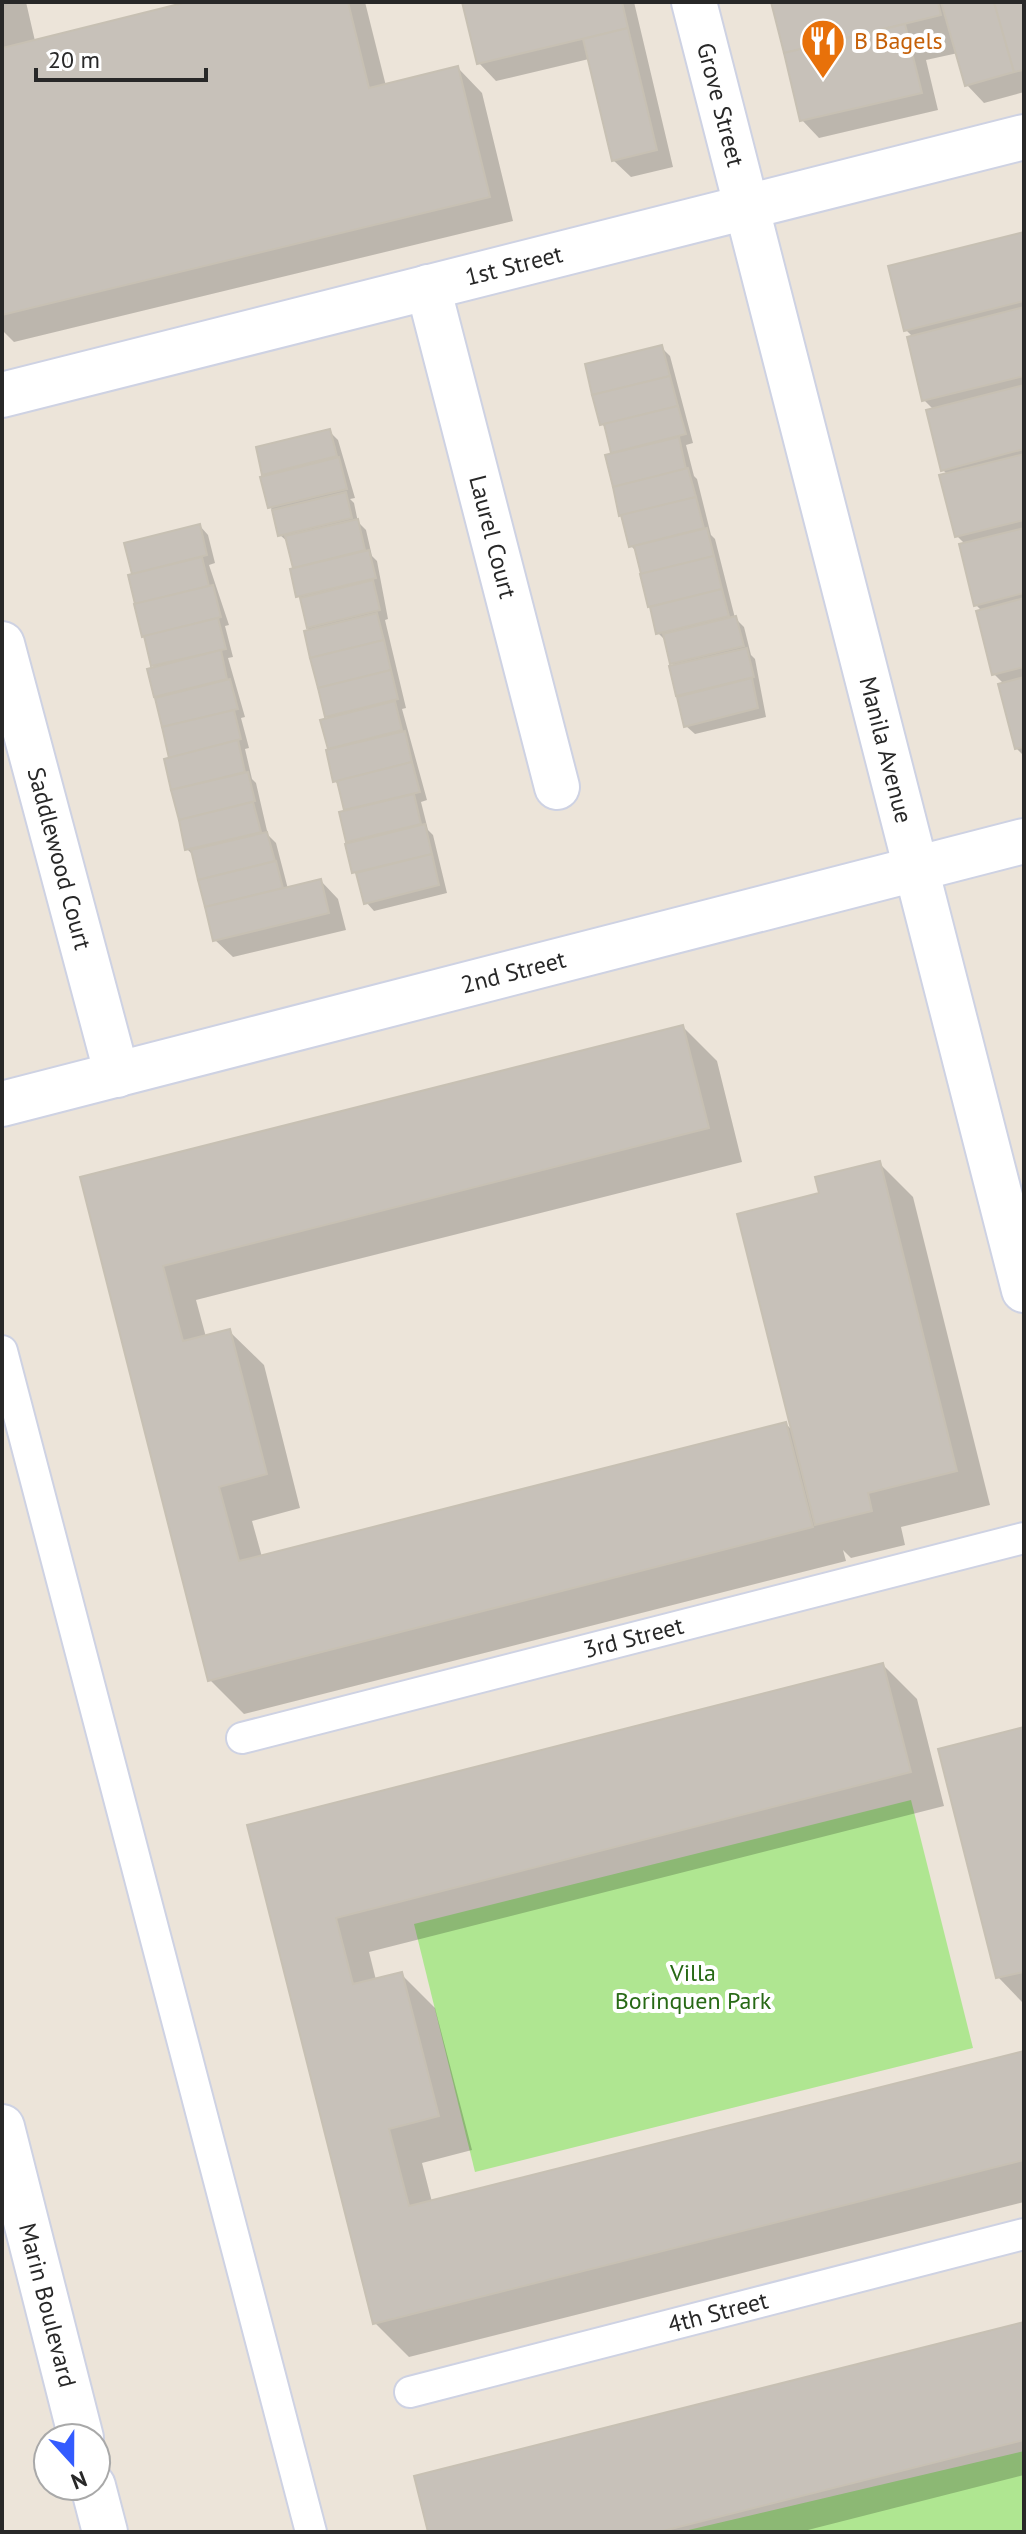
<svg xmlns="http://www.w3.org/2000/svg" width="1026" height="2534" font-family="'PT Sans',sans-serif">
<rect width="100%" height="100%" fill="#ece4d9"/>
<g fill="#afe691">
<path d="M 911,1800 L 973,2048 L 475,2172 L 414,1924 Z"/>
<path d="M 1024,2451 L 1024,2532 L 680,2532 Z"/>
</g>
<g fill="#0003">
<path d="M 2,2 L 26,2 L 35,41 L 195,2 L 365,2 L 386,86 L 458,68 L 482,93 L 513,221 L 14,342 L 2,330 Z"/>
<path d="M 464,2 L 634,2 L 673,167 L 631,177 L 613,160 L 589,59 L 496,81 L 479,63 Z"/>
<path d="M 774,2 L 1024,2 L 1024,92 L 984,103 L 967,85 L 958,53 L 926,60 L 938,110 L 819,138 L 802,120 Z"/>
<path d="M 1024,234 L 1024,756 L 1016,748 L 1004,684 L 994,674 L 982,611 L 976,605 L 965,544 L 957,536 L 948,475 L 943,470 L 934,410 L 924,400 L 914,338 L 906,330 Z"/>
<path d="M 661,347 L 670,356 L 693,443 L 686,445 L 694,476 L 697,479 L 711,535 L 715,539 L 735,618 L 744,627 L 751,655 L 755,659 L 766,717 L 695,734 L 686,726 L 671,668 L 676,667 L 672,663 L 666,641 L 658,633 L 638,553 L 631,546 L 608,430 L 602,424 Z"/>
<path d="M 329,431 L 338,440 L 355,498 L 350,499 L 354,503 L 358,522 L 366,530 L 372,556 L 377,561 L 388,619 L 385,620 L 406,708 L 402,709 L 427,800 L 421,802 L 428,830 L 433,835 L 447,893 L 374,911 L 366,902 L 347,845 L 341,814 L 347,813 L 340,786 L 335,781 L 323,721 L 331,719 L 327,716 L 302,600 L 298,596 L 295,570 L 289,543 L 280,535 L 275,513 L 270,507 L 258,448 Z"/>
<path d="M 200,526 L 208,535 L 215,563 L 209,565 L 229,625 L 225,626 L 233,657 L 228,658 L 245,717 L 241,718 L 249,748 L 245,749 L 252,779 L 256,783 L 268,835 L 276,843 L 288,889 L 321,881 L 338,899 L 346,930 L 233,957 L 215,940 L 194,856 L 187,849 L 166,760 L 172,759 L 159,699 L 155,695 L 154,669 L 136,604 L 135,576 L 127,545 Z"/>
<path d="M 683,1027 L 717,1061 L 742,1162 L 196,1300 L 206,1337 L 229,1331 L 264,1365 L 300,1508 L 252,1521 L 262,1557 L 786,1424 L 794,1432 L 822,1195 L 879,1163 L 913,1197 L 990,1505 L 901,1527 L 905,1545 L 851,1558 L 843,1550 L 846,1561 L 244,1714 L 210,1680 L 83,1178 Z"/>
<path d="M 883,1665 L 917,1699 L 944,1806 L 369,1952 L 376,1980 L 401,1974 L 435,2008 L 472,2150 L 422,2163 L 432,2202 L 1024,2053 L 1024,2202 L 409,2357 L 375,2323 L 250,1826 Z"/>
<path d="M 1024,1729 L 1024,2004 L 998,1977 Z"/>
<path d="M 1024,2324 L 1024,2475 L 800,2532 L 431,2532 Z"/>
</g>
<g fill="#c7c1b9" stroke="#c7c0b3" stroke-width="2">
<path d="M 187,2 L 348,2 L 369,88 L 458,66 L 490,197 L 2,315 L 2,48 Z"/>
<path d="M 462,2 L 622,2 L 628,28 L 477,64 Z"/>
<path d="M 771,2 L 938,2 L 941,15 L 784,53 Z"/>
<path d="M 941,2 L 994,2 L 1014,72 L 965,86 Z"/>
<path d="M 994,2 L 1024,2 L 1024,70 L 1014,72 Z"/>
<path d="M 905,24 L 922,93 L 800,121 L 784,53 Z"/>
<path d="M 628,28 L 657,150 L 612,161 L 583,39 Z"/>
<path d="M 1024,232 L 1024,301 L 904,331 L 888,266 Z"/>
<path d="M 1024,307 L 1024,376 L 922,401 L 907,337 Z"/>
<path d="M 662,345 L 670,376 L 592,395 L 585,364 Z"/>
<path d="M 670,376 L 678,406 L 600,425 L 592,395 Z"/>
<path d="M 1024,385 L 1024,449 L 941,471 L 926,410 Z"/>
<path d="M 678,406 L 686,434 L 611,453 L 604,424 Z"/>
<path d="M 330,429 L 337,456 L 262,475 L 256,447 Z"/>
<path d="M 679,437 L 686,469 L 613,487 L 605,455 Z"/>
<path d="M 1024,454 L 1024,520 L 955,537 L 939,475 Z"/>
<path d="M 339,457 L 347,489 L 268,508 L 260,477 Z"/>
<path d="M 688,468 L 696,497 L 619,516 L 613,487 Z"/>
<path d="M 346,492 L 352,518 L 278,536 L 272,510 Z"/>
<path d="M 696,497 L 704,528 L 629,547 L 621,515 Z"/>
<path d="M 358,519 L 365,550 L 293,568 L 285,536 Z"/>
<path d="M 200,524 L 207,555 L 132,574 L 124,543 Z"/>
<path d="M 707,528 L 714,556 L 641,574 L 634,546 Z"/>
<path d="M 1024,528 L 1024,593 L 974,606 L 959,544 Z"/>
<path d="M 369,550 L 376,578 L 296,597 L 290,569 Z"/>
<path d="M 714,556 L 722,589 L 648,607 L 640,574 Z"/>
<path d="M 202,557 L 209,586 L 135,604 L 128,575 Z"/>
<path d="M 373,580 L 380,610 L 307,628 L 300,598 Z"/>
<path d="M 213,585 L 221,617 L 142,637 L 134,604 Z"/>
<path d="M 722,589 L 729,616 L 656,634 L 650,607 Z"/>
<path d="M 1024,598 L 1024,667 L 992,675 L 976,611 Z"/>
<path d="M 377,613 L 384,640 L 310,658 L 304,631 Z"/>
<path d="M 736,616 L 744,646 L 670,664 L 663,634 Z"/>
<path d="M 218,618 L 226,649 L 151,666 L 144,636 Z"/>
<path d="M 384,640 L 391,670 L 318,688 L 310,658 Z"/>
<path d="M 747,648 L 754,677 L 676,696 L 669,666 Z"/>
<path d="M 221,650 L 227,679 L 154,697 L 147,669 Z"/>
<path d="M 391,670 L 398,699 L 325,717 L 318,688 Z"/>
<path d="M 1024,677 L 1024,747 L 1015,749 L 998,684 Z"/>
<path d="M 752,678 L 758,708 L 684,727 L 677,697 Z"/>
<path d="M 230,679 L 238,709 L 162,727 L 155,698 Z"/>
<path d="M 395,701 L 402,730 L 328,749 L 320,720 Z"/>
<path d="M 234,710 L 241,739 L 169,758 L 162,727 Z"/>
<path d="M 405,731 L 412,762 L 333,782 L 326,750 Z"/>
<path d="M 238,740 L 245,772 L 171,790 L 164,759 Z"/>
<path d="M 412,762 L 420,792 L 344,810 L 337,781 Z"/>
<path d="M 248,772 L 255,801 L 179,820 L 171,790 Z"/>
<path d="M 414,794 L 421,824 L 346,842 L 339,812 Z"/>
<path d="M 253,802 L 261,832 L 185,850 L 179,820 Z"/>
<path d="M 425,824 L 432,854 L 352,873 L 345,844 Z"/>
<path d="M 267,832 L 275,861 L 198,880 L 191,850 Z"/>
<path d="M 432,854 L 439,885 L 364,904 L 356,873 Z"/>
<path d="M 276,861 L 283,888 L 205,907 L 198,880 Z"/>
<path d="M 321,879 L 329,913 L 213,941 L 205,907 Z"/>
<path d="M 683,1025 L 709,1128 L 163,1266 L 183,1341 L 230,1329 L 267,1474 L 219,1487 L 239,1561 L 786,1422 L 813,1527 L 208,1681 L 80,1177 Z"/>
<path d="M 880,1161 L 957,1471 L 868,1493 L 872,1511 L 815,1525 L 737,1214 L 819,1193 L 815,1177 Z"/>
<path d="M 883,1663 L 911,1772 L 336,1918 L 353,1984 L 402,1972 L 439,2116 L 389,2129 L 409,2206 L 1024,2051 L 1024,2160 L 373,2324 L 247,1825 Z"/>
<path d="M 1024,1727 L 1024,1972 L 996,1978 L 938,1749 Z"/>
<path d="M 1024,2322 L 1024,2440 L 659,2532 L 428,2532 L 414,2476 Z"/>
</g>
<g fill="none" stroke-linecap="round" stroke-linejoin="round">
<g stroke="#ced2e3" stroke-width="34">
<g id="service">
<path d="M 2,1351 L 311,2532"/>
<path id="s1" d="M 242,1738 L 1024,1538"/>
<path id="s2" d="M 410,2392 L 1024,2234"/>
</g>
</g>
<g stroke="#ced2e3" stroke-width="48">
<g id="minor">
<path id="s3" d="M 428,287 L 557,787"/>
<path id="s4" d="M 2,395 L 1024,137"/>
<path id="s5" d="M 2,644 L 117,1075"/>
<path id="s6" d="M 2,1104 L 1024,841"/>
</g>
</g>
<g stroke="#ced2e3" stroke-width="48">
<g id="tertiary">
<path id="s7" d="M 694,2 L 1024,1290"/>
</g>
</g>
<g stroke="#ced2e3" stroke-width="48">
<g id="secondary">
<path id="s8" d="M 2,2127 L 81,2438"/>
<path d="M 93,2486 L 105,2532"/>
</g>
</g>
<use href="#service" stroke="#fff" stroke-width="30"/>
<use href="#minor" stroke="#fff" stroke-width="44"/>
<use href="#tertiary" stroke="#fff" stroke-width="44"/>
<use href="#secondary" stroke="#fff" stroke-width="44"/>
</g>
<defs>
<g id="restaurant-pin" transform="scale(2.3)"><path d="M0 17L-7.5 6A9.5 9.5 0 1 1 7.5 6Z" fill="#e8710a" stroke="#fff"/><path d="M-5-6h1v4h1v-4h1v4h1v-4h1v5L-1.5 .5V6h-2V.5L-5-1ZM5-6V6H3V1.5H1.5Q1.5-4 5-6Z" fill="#fff"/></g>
</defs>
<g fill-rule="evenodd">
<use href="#restaurant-pin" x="823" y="41"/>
</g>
<g text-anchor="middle" stroke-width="8" stroke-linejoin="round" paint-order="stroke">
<g font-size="24" fill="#c56008" stroke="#fff" text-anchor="start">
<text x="854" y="49">B Bagels</text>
</g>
<g font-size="24" fill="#282828" stroke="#fff">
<text dy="8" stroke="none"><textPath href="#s7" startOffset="106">Grove Street</textPath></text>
<text dy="8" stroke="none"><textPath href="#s4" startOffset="528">1st Street</textPath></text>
<text dy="8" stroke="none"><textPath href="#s3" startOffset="258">Laurel Court</textPath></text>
<text dy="8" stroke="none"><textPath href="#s7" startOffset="772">Manila Avenue</textPath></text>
<text dy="8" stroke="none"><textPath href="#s5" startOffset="222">Saddlewood Court</textPath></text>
<text dy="8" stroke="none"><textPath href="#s6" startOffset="528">2nd Street</textPath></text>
<text dy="8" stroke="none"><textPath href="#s1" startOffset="404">3rd Street</textPath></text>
<text dy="8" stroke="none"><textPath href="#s8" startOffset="184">Marin Boulevard</textPath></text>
<text dy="8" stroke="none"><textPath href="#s2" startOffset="318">4th Street</textPath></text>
</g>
<g font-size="24" fill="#276915" stroke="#fff">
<text x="693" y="1981">Villa<tspan x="693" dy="28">Borinquen Park</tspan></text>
</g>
</g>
<rect width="1026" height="2534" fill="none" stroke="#282828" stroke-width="8"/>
<g transform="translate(72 2462) rotate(159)"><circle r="38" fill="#ffffff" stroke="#a9a9a9" stroke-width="2"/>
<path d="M0-6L14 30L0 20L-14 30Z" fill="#335bff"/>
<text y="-12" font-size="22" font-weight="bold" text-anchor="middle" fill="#282828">N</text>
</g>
<path d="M36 68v12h170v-12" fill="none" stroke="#282828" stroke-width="4"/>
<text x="48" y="68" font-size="24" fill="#282828" stroke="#ffffff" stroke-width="6" paint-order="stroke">20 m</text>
</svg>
